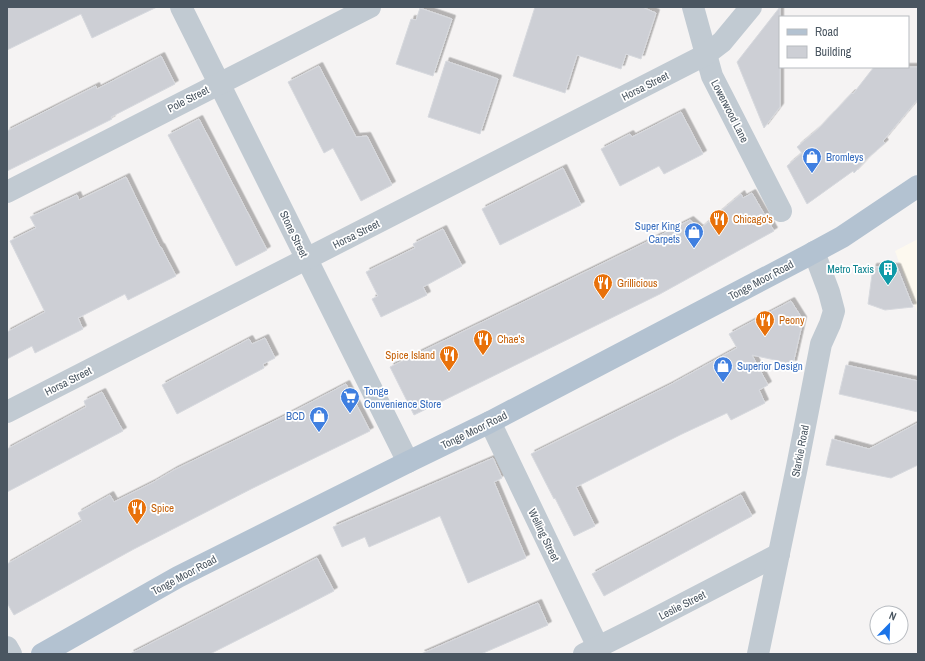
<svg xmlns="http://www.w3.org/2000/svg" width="925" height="661" font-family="'Archivo Narrow',sans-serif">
<defs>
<filter id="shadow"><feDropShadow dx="3.5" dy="-3.5" stdDeviation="0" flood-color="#0004"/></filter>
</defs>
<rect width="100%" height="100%" fill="#f5f3f3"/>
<path fill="#fdf9ef" d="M 918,239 L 918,315 L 895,251 Z"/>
<g fill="#cdcfd5" stroke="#d7d9de" filter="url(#shadow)">
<path d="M 7,7 L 157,7 L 92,38 L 81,14 L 7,50 Z"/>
<path d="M 535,7 L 642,7 L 656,13 L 641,59 L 626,54 L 621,69 L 577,55 L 565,93 L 513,76 Z"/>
<path d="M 780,7 L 780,107 L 764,128 L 737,62 Z"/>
<path d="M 420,8 L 452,19 L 433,76 L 396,64 L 411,19 L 416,20 Z"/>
<path d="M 161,56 L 175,84 L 111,117 L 112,119 L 82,134 L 7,171 L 7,131 L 96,86 L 97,89 Z"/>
<path d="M 446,61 L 498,79 L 480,134 L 428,117 Z"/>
<path d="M 319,66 L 356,137 L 367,136 L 392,185 L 361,201 L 333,148 L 324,153 L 288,82 Z"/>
<path d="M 874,67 L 918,67 L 918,99 L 883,141 L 885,143 L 868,158 L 854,173 L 853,171 L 807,204 L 787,166 L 802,153 L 797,147 L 818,129 L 852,93 L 853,94 Z"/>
<path d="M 681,112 L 703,154 L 664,174 L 659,166 L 620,186 L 601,149 L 630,134 L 632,137 Z"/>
<path d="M 199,119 L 267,250 L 236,266 L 168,135 Z"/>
<path d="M 563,168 L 581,205 L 500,245 L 482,209 Z"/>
<path d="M 126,177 L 160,247 L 161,247 L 176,276 L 128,300 L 125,294 L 78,318 L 83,329 L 35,353 L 32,346 L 7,359 L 7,332 L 45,312 L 10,241 L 36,228 L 30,217 L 77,195 L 79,200 Z"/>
<path d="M 752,193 L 774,231 L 660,294 L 414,415 L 390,367 L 643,244 L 690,220 L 700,229 L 741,194 L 743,198 Z"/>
<path d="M 443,229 L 462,266 L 423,287 L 427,295 L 381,317 L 372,299 L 378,296 L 366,272 L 415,248 L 413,244 Z"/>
<path d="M 873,267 L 897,267 L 913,307 L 885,310 L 868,304 Z"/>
<path d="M 791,301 L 803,320 L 793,364 L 752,355 L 768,385 L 759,390 L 765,403 L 731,420 L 727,413 L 682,434 L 576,487 L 595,526 L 574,536 L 555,498 L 554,499 L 531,454 L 668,386 L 737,348 L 729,334 Z"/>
<path d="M 265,338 L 275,358 L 263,364 L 264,368 L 177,414 L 162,385 L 249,339 L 252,344 Z"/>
<path d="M 846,365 L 918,381 L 918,412 L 839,394 Z"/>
<path d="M 346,384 L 370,431 L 253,488 L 134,549 L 14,615 L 7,603 L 7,564 L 82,521 L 78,513 L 110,495 L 114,502 L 152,483 L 174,470 L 281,418 Z"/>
<path d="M 102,392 L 123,431 L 7,492 L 7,449 L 86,407 L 84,401 Z"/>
<path d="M 918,423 L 918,465 L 891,478 L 826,465 L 832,439 L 869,449 Z"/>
<path d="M 493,458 L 502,478 L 494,482 L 526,558 L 468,583 L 440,516 L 369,547 L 365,537 L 342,547 L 333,527 Z"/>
<path d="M 741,495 L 752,516 L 604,596 L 592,574 Z"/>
<path d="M 317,558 L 334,591 L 301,608 L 210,654 L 130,654 Z"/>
<path d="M 538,603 L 548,625 L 481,654 L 421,654 Z"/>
</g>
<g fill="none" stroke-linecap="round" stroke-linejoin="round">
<g stroke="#c1cad2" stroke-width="22">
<path d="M 181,7 L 408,462"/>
<path d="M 693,7 L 712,76 L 781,211"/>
<path d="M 7,192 L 370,7"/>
<path d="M 7,412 L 705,55 L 722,42 L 751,7"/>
<path d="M 490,422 L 598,647"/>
<path d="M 7,647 L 11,654"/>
<path d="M 584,654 L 648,622 L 779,554"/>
<path d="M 758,654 L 797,467 L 821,344 L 830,324 L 834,311 L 829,292 L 814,252"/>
</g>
<path stroke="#b3c2d1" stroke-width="22" d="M 42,654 L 178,577 L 408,462 L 490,422 L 807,256 L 842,237 L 918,186"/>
</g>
<defs>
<g id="shop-pin" transform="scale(1)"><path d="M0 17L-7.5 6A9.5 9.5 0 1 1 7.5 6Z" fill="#3f7fe0" stroke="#fff"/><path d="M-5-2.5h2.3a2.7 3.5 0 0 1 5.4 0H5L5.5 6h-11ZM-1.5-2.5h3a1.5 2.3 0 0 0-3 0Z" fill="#fff"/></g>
<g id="restaurant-pin" transform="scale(1)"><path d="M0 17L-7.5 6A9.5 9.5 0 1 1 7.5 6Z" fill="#e8710a" stroke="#fff"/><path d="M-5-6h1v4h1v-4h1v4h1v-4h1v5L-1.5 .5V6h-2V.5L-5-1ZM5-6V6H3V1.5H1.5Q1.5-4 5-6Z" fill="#fff"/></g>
<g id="building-pin" transform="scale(1)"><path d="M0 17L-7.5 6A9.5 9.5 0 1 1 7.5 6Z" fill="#0f9aa8" stroke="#fff"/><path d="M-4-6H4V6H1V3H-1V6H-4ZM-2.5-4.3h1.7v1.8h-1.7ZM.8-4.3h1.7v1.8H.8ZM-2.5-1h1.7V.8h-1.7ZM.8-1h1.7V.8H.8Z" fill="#fff"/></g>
<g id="supermarket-pin" transform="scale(1)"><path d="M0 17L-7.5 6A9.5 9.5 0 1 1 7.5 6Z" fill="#3f7fe0" stroke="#fff"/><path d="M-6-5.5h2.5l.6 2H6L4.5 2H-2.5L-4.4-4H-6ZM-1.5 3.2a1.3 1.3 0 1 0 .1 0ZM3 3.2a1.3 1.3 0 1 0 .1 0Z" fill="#fff"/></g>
</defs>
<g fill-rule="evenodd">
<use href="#shop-pin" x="812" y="157"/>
<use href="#restaurant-pin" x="719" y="219"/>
<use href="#shop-pin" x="694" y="232"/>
<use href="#building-pin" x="888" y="269"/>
<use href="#restaurant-pin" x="603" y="283"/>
<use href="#restaurant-pin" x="765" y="320"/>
<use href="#restaurant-pin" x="483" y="339"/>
<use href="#restaurant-pin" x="449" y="355"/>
<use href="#shop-pin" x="723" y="366"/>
<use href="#supermarket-pin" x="350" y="397"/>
<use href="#shop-pin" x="319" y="416"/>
<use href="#restaurant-pin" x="137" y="508"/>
</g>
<g text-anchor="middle" stroke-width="3.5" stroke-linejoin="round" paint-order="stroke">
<g font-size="11" fill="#4a5661" stroke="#fff">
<text transform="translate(645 86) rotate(-27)" y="4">Horsa Street</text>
<text transform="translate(188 99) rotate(-27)" y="4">Pole Street</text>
<text transform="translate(730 111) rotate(63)" y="4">Lowerwood Lane</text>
<text transform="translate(294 234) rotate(64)" y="4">Stone Street</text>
<text transform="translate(356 234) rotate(-27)" y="4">Horsa Street</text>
<text transform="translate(761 280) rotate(-28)" y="4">Tonge Moor Road</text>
<text transform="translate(68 381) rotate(-27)" y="4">Horsa Street</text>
<text transform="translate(474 430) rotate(-26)" y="4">Tonge Moor Road</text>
<text transform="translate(800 451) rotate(-79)" y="4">Starkie Road</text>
<text transform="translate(544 535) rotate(64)" y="4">Welling Street</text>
<text transform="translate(184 575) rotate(-28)" y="4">Tonge Moor Road</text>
<text transform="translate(682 605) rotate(-27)" y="4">Leslie Street</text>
</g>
<g font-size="11" fill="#366cbe" stroke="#fff" text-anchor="start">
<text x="826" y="161">Bromleys</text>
<text x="680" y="230" text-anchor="end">Super King<tspan x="680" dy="13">Carpets</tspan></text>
<text x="737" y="370">Superior Design</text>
<text x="364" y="395">Tonge<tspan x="364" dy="13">Convenience Store</tspan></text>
<text x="305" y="420" text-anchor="end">BCD</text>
</g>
<g font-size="11" fill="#c56008" stroke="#fff" text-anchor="start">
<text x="733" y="223">Chicago's</text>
<text x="617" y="287">Grillicious</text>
<text x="779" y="324">Peony</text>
<text x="497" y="343">Chae's</text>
<text x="435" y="359" text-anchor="end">Spice Island</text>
<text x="151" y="512">Spice</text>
</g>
<g font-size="11" fill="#0d838f" stroke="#fff" text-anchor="end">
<text x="874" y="273">Metro Taxis</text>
</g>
</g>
<rect width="925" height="661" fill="none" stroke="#4a5661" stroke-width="16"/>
<rect x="779" y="16" width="130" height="52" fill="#ffffff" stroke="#b7bbc0"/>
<rect x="787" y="29" width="20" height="6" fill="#b3c2d1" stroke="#b7bbc0"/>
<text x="815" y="36" font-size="12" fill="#4a5661">Road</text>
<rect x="787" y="46" width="20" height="12" fill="#cdcfd5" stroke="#b7bbc0"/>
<text x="815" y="56" font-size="12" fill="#4a5661">Building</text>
<g transform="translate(889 625) rotate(23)"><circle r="19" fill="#ffffff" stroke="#b7bbc0"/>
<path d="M0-3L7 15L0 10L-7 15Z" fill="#1a73e8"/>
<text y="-6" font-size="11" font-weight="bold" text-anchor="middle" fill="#4a5661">N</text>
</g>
</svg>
